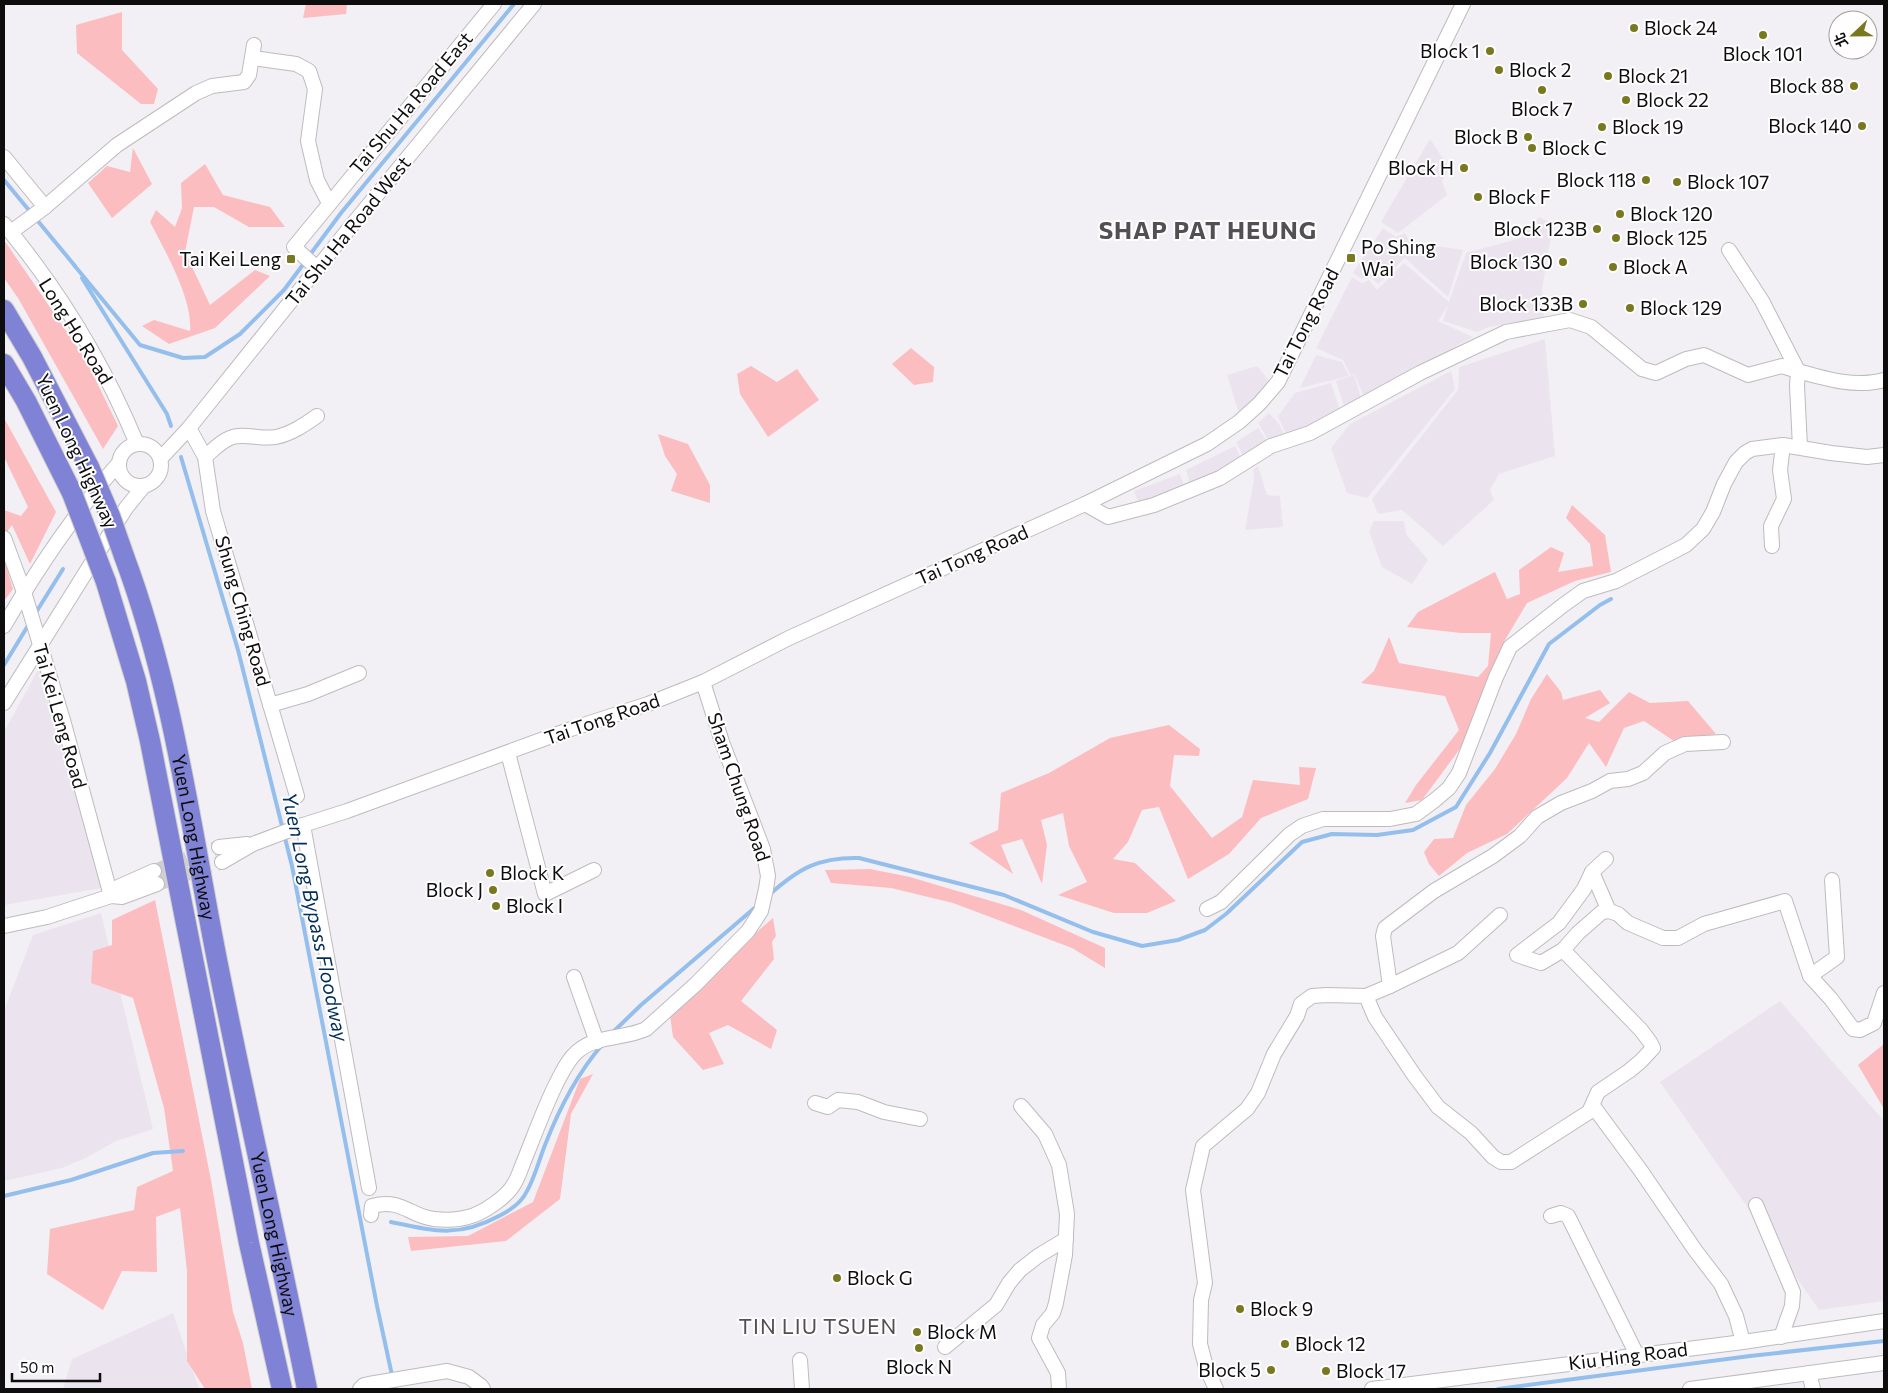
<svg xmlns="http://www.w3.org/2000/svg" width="1888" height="1393" font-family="Commissioner,'Noto Sans TC',sans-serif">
<rect width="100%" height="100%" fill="#f2f0f4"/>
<g fill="#ebe4ef">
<path d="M 1430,139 L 1449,168 L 1442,181 L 1447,195 L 1398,233 L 1381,222 Z"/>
<path d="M 1539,217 L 1553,224 L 1542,289 L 1544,317 L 1489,327 L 1477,332 L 1443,321 L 1448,305 L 1438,321 L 1473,337 L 1364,397 L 1354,373 L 1351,376 L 1354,375 L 1363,404 L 1345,409 L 1336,381 L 1351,376 L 1343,360 L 1316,348 L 1352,277 L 1362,283 L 1369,280 L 1377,290 L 1404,263 L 1449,302 L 1466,253 L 1521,238 Z"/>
<path d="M 1383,228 L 1396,237 L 1405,233 L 1410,242 L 1463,250 L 1448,297 L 1405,258 L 1378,284 L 1369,275 L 1362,279 L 1353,273 Z"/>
<path d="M 1545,339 L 1555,456 L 1499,474 L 1490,490 L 1494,500 L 1443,546 L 1402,510 L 1378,514 L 1372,499 L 1458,390 L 1459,367 Z"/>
<path d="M 1316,355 L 1342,362 L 1349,376 L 1300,388 Z"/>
<path d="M 1257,366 L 1271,383 L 1239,413 L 1227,375 Z"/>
<path d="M 1451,371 L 1455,389 L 1367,498 L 1347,493 L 1331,448 L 1350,424 Z"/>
<path d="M 1331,383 L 1341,413 L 1286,434 L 1278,416 L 1295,393 Z"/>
<path d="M 1269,413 L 1279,424 L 1286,438 L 1271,444 L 1258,423 Z"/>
<path d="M 1258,428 L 1269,444 L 1245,459 L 1236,442 Z"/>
<path d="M 1235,446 L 1242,460 L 1191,487 L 1186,470 Z"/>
<path d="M 1258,466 L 1267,495 L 1280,496 L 1283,527 L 1245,530 L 1254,480 L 1253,470 Z"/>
<path d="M 1180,474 L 1184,486 L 1139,504 L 1134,491 Z"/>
<path d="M 1374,521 L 1404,521 L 1406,534 L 1428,560 L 1412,584 L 1382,567 L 1369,531 Z"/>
<path d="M 39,668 L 102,888 L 4,905 L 4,732 Z"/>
<path d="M 101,913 L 153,1129 L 116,1141 L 84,1159 L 62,1168 L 4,1181 L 4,1011 L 33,935 Z"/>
<path d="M 1780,1001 L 1884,1121 L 1884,1301 L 1819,1310 L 1660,1082 Z"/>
<path d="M 173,1313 L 199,1389 L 63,1389 L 72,1359 Z"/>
</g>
<g fill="#fcbdc0">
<path d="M 306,4 L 347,4 L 346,14 L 303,18 Z"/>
<path d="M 122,12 L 122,50 L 158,89 L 154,104 L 141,104 L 77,53 L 76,25 Z"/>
<path d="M 133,148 L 152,184 L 112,218 L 88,183 L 107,166 L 130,172 Z"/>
<path d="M 205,164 L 223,195 L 270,207 L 285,227 L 249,227 L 214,207 L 194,207 L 185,252 L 210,305 L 255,270 L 270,276 L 215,328 L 169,344 L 142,326 L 154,320 L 190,331 C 193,299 165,251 150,222 L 156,210 L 175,227 L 182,208 L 181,183 Z"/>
<path d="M 4,240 L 86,360 L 118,426 L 103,449 L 18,298 L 4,278 Z"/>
<path d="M 911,348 L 934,367 L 933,382 L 914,385 L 892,364 Z"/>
<path d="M 751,366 L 777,382 L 797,369 L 819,400 L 768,437 L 740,394 L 737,374 Z"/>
<path d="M 4,418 L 56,512 L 30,564 L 12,525 L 4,536 L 4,510 L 21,516 L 28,507 L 4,457 Z"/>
<path d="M 658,434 L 688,444 L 710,485 L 710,503 L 671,491 L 677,474 L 665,456 Z"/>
<path d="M 1572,505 L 1605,535 L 1611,572 L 1575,581 L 1527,603 L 1505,640 L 1462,746 L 1422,800 L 1405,803 L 1416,785 L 1459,730 L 1445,696 L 1361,683 L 1374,671 L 1389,637 L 1399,663 L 1478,677 L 1488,666 L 1491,633 L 1461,633 L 1407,627 L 1418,612 L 1495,572 L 1507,599 L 1520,594 L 1519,570 L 1551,547 L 1564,553 L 1558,572 L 1593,566 L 1590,544 L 1566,518 Z"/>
<path d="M 4,559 L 13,589 L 4,601 Z"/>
<path d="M 1547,674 L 1561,692 L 1563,700 L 1600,690 L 1610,703 L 1585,718 L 1599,722 L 1629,692 L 1650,703 L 1688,701 L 1716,734 L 1674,741 L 1644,721 L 1624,728 L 1606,767 L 1589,743 L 1567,778 L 1507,834 L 1467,853 L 1439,876 L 1429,864 L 1424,852 L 1434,839 L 1453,838 L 1466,805 L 1495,769 L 1516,734 L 1531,699 Z"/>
<path d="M 1169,725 L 1200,749 L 1199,756 L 1174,755 L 1170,786 L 1212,838 L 1242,817 L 1253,780 L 1300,785 L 1299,767 L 1316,768 L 1308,799 L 1261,818 L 1229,854 L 1188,879 L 1159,807 L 1142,810 L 1128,842 L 1113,859 L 1135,863 L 1176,901 L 1147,913 L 1114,913 L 1058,895 L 1087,882 L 1069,846 L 1063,813 L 1041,820 L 1047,845 L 1042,884 L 1022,839 L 1001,845 L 1013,874 L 969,843 L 998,830 L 1001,793 L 1049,773 L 1110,738 Z"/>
<path d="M 870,869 L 910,877 L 1021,910 L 1105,948 L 1105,968 L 1072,948 L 953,903 L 891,888 L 831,883 L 825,870 Z"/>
<path d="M 155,900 L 211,1180 L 233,1312 L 243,1343 L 252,1389 L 205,1389 L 187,1361 L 187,1271 L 180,1208 L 156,1217 L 157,1272 L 122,1271 L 103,1310 L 47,1274 L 50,1229 L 134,1210 L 137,1187 L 173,1171 L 164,1108 L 133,998 L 91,983 L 93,951 L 112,945 L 112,920 Z"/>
<path d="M 773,918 L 776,936 L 772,942 L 774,959 L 741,1001 L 777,1030 L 771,1049 L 728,1025 L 709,1033 L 724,1064 L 703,1070 L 673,1037 L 669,1008 Z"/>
<path d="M 1884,1044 L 1884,1109 L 1858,1065 Z"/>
<path d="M 593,1074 L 571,1114 L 560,1199 L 506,1241 L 411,1251 L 408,1237 L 468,1236 L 533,1202 L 580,1079 Z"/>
</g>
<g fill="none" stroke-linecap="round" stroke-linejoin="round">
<g stroke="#94bfec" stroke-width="4">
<path d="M 4,180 L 75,266"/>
<path d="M 309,256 L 341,213 L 514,4"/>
<path d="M 74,265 L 140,345 L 183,358 L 205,357 L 240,334 L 284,290 L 305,262"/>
<path d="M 82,278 L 167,414 L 171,426"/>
<path d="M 181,457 L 238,650 L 292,866 L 377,1306 L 395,1389"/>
<path d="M 35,614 L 63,569"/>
<path d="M 4,665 L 29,624"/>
<path d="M 769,895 C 798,869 818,857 859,858 L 1004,895 L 1093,932 L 1142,946 L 1178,940 L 1205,930 L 1226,914 L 1302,842 L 1332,834 L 1377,835 L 1413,830 L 1456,807 L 1490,753 L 1549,644 L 1600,605 L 1611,599"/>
<path d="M 611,1034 L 641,1005 L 758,905"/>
<path d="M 4,1196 L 71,1180 L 153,1153 L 183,1151"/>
<path d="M 391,1222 C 434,1231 458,1238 499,1216 C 509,1211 522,1202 527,1191 C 535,1177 539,1160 545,1145 C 559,1109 576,1075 602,1045"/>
<path d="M 1498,1389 L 1750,1356 L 1884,1341"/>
</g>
<g stroke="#d0ced2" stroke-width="14" stroke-dasharray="14 7" stroke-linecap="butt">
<path d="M 154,871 L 219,847"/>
<path d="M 157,884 L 222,862"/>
</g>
<g stroke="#bebbbf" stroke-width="16">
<g id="minor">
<path d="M 253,58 L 296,64 L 309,71 L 315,89 L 308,141 L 317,180 L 329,203"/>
<path d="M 4,157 L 45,207"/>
<path d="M 4,224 C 59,290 104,364 137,444"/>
<path d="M 11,232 L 45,207 L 117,145 L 196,93 L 212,86 L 244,82 L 249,75 L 254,45"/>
<path d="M 1729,250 L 1762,301 L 1798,371 C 1826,379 1856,388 1884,380"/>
<path d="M 318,269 L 294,247 L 494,4"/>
<path d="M 189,428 L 205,457 L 213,511 L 297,796"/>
<circle cx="140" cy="465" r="21"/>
<path d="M 205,457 C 213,450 220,442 230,438 C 243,432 261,440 276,437 C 291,434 304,425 317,416"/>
<path d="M 161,458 L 189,428 L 348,230 L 534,4"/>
<path d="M 1085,504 L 1108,517 L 1154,505 L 1220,478 L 1271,446 L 1310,433 L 1420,373 L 1506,332 L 1570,320 L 1591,327 L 1642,369 L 1656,373 L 1686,359 L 1704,355 L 1748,375 L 1782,366 L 1798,371 L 1797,386 L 1800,447"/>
<path d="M 4,538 L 24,592 L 63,720 L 111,896"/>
<path d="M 1772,546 L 1771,526 L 1784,499 L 1780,470 L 1783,445"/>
<path d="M 4,626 C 36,571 76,511 119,463"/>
<path d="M 4,703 L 126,508 L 143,487"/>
<path d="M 270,705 L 308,694 L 359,673"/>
<path d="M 508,753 L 545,894 L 594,870"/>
<path d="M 303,825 L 369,1188"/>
<path d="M 219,847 L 247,844"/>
<path d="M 1606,859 L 1592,872 L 1584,889 L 1559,923 L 1517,955 L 1541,963 L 1563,950 L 1578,933 L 1602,912 L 1609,911 L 1618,914 L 1628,923 L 1663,938 L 1678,938 L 1704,924 L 1785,901 L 1810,976 L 1831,999 L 1853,1029 L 1860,1030 L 1874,1023 L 1884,993"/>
<path d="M 222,862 L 253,844 L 303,825 L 347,811 L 571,729 L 648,704 L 703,682 L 789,638 L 1085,504 L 1207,444 L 1239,422 L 1259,404 L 1278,382 L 1463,4"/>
<path d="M 1592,872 L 1609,911"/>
<path d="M 111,896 L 118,887 L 154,871"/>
<path d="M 1207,909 L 1221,902 L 1289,835 L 1302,826 L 1323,819 L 1390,819 L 1416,814 L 1435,800 L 1449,788 L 1459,773 L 1496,677 L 1510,647 L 1562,606 L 1583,591 L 1616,581 L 1686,545 L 1703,529 L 1713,512 L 1724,484 L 1736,462 L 1745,453 L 1752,449 L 1783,445 L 1831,453 L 1867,457 L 1884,455"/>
<path d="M 4,926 L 47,917 L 111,896 L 122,897 L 157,884"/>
<path d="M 1810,976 L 1837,957 L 1832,880"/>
<path d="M 574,977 L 597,1042"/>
<path d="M 1390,986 L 1383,936 L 1385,928 L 1434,891 L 1493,856 L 1520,836 L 1537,817 L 1561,803 L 1592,791 L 1610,781 L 1628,779 L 1643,773 L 1665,753 L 1685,744 L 1723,742"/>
<path d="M 1366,996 L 1375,1017 L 1414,1075 L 1438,1107 L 1471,1133 L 1493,1157 L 1501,1162 L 1511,1162 L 1589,1112 L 1598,1092 L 1629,1071 L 1641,1061 L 1653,1048 L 1650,1042 L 1641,1030 L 1563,950"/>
<path d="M 815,1103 L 828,1107 L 838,1100 L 858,1102 L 884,1112 L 920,1119"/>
<path d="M 1021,1106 L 1045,1134 L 1059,1165 L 1067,1214 L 1065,1255 L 1056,1303 L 1053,1313 L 1043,1325 L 1039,1338 L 1058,1373 L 1059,1389"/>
<path d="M 1593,1106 L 1641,1171 L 1695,1250 L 1721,1284 L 1736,1316 L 1743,1342"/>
<path d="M 1756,1205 L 1793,1292 L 1792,1306 L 1781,1337"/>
<path d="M 371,1215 L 372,1206 C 402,1198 409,1216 434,1219 C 444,1220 458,1220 468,1217 C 482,1214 507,1197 514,1184 C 519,1176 522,1165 526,1156 C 536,1131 545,1106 557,1082 C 563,1071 568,1059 578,1051 C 597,1035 625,1039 646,1029 L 696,984 L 748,931 L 761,911 L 766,889 L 768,876 L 763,849 L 722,742 L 703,682"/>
<path d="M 1551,1216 L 1561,1213 L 1568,1216 L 1637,1355"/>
<path d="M 945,1347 L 996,1305 L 1009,1283 L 1020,1270 L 1038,1256 L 1066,1239"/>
<path d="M 800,1360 L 802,1389"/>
<path d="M 1809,1373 L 1813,1389"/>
<path d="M 360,1389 L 364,1385 L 369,1384 L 447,1371 L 469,1377 L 481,1386 L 483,1389"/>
<path d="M 1216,1389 L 1206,1367 L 1200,1344 L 1201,1300 L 1205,1283 L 1193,1190 L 1203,1146 L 1247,1109 L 1258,1093 L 1274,1054 L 1297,1016 L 1301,1004 L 1312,996 L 1327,995 L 1366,996 L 1390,986 L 1458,953 L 1500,915"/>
<path d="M 1372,1389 L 1743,1342 L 1884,1321"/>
<path d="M 1690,1389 L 1884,1363"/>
</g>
</g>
<g stroke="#cfcfcf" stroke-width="22">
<g id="highway">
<path d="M 4,310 L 32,357 L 89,467"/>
<path d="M 4,364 L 26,401 L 72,493"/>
<path id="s1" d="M 124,556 C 173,687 191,829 218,965 C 246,1107 279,1248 307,1389"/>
<path d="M 106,582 L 136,681 L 150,741 L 249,1243 L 282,1389"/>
</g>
</g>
<use href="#minor" stroke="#fff" stroke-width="14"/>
<use href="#highway" stroke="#8082d6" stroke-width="20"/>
<g stroke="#cfcfcf" stroke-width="22" stroke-linecap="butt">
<g id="highway-bridge">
<path d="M 89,467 L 110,516 L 124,556"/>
<path d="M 72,493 L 106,582"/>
</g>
</g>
<use href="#highway-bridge" stroke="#8082d6" stroke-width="20"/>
</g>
<g fill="#79781f" stroke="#fffeff" stroke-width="2">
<circle cx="1634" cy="28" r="5"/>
<circle cx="1763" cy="35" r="5"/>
<circle cx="1490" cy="51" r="5"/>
<circle cx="1499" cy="70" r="5"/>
<circle cx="1608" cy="76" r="5"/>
<circle cx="1854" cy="86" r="5"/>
<circle cx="1542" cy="90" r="5"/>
<circle cx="1626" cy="100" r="5"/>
<circle cx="1862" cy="126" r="5"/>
<circle cx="1602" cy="127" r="5"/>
<circle cx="1528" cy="137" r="5"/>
<circle cx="1532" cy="148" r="5"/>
<circle cx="1464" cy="168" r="5"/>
<circle cx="1646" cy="180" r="5"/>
<circle cx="1677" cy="182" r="5"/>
<circle cx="1478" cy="197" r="5"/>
<circle cx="1620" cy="214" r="5"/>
<circle cx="1597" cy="229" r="5"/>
<circle cx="1616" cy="238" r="5"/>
<rect x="1346" y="253" width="10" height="10" rx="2.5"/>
<rect x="286" y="254" width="10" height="10" rx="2.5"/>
<circle cx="1563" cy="262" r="5"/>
<circle cx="1613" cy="267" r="5"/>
<circle cx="1583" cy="304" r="5"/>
<circle cx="1630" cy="308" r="5"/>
<circle cx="490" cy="873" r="5"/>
<circle cx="493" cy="890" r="5"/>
<circle cx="496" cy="906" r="5"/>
<circle cx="837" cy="1278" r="5"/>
<circle cx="1240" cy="1309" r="5"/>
<circle cx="917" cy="1332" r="5"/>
<circle cx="1285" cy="1344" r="5"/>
<circle cx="919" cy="1348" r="5"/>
<circle cx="1271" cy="1370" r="5"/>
<circle cx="1326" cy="1371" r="5"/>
</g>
<g text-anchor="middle" stroke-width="4" stroke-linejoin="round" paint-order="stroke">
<g font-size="19" fill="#0e0d0e" stroke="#fffeff" text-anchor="start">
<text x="1644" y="35">Block 24</text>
<text x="1480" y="58" text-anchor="end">Block 1</text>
<text x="1763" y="61" text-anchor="middle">Block 101</text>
<text x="1509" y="77">Block 2</text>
<text x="1618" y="83">Block 21</text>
<text x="1844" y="93" text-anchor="end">Block 88</text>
<text x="1636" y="107">Block 22</text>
<text x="1542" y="116" text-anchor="middle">Block 7</text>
<text x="1852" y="133" text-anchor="end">Block 140</text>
<text x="1612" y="134">Block 19</text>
<text x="1518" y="144" text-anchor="end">Block B</text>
<text x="1542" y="155">Block C</text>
<text x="1454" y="175" text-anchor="end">Block H</text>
<text x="1636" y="187" text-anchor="end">Block 118</text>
<text x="1687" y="189">Block 107</text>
<text x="1488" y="204">Block F</text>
<text x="1630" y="221">Block 120</text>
<text x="1587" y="236" text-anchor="end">Block 123B</text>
<text x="1626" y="245">Block 125</text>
<text x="1361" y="254">Po Shing<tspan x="1361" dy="22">Wai</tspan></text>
<text x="281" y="266" text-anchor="end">Tai Kei Leng</text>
<text x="1553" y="269" text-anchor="end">Block 130</text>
<text x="1623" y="274">Block A</text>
<text x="1573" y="311" text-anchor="end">Block 133B</text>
<text x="1640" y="315">Block 129</text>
<text x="500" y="880">Block K</text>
<text x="483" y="897" text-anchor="end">Block J</text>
<text x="506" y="913">Block I</text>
<text x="847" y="1285">Block G</text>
<text x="1250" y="1316">Block 9</text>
<text x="927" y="1339">Block M</text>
<text x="1295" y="1351">Block 12</text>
<text x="919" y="1374" text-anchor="middle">Block N</text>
<text x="1261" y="1377" text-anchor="end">Block 5</text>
<text x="1336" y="1378">Block 17</text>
</g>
<g font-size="19" fill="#0e0d0e" stroke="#fffeff">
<text transform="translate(411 103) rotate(-50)" y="7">Tai Shu Ha Road East</text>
<text transform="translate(348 231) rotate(-51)" y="7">Tai Shu Ha Road West</text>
<text transform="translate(1306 323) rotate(-63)" y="7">Tai Tong Road</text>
<text transform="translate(76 331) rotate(58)" y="7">Long Ho Road</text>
<text transform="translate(77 451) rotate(65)" y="7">Yuen Long Highway</text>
<text transform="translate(972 555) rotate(-24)" y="7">Tai Tong Road</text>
<text transform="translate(243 611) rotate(74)" y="7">Shung Ching Road</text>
<text transform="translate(60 716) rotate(74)" y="7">Tai Kei Leng Road</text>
<text transform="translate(602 719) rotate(-19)" y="7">Tai Tong Road</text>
<text transform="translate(739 787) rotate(71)" y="7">Sham Chung Road</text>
<text dy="7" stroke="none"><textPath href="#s1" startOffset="290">Yuen Long Highway</textPath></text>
<text dy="7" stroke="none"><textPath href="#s1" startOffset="695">Yuen Long Highway</textPath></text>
<text transform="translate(1628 1356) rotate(-7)" y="7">Kiu Hing Road</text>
</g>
<g font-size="20" font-style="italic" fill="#002e56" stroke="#fffeff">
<text transform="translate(315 917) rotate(78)" y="7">Yuen Long Bypass Floodway</text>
</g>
<g font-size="21" letter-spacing="1" fill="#525053" stroke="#fffeff">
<text x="818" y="1334">TIN LIU TSUEN</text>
</g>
<g font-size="24" font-weight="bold" letter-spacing="1" fill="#525053" stroke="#fffeff">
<text x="1208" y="239">SHAP PAT HEUNG</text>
</g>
</g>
<rect width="1888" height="1393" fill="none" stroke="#0e0d0e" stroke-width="10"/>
<g transform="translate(1853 35) rotate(248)"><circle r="24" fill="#fffeff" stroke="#9f9e9f"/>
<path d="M0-4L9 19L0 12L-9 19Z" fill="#79781f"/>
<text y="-8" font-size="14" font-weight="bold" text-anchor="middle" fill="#0e0d0e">北</text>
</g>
<path d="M12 1373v8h88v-8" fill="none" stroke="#0e0d0e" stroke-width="2.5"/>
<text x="20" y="1373" font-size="15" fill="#0e0d0e" stroke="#fffeff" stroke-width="4" paint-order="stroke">50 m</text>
</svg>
